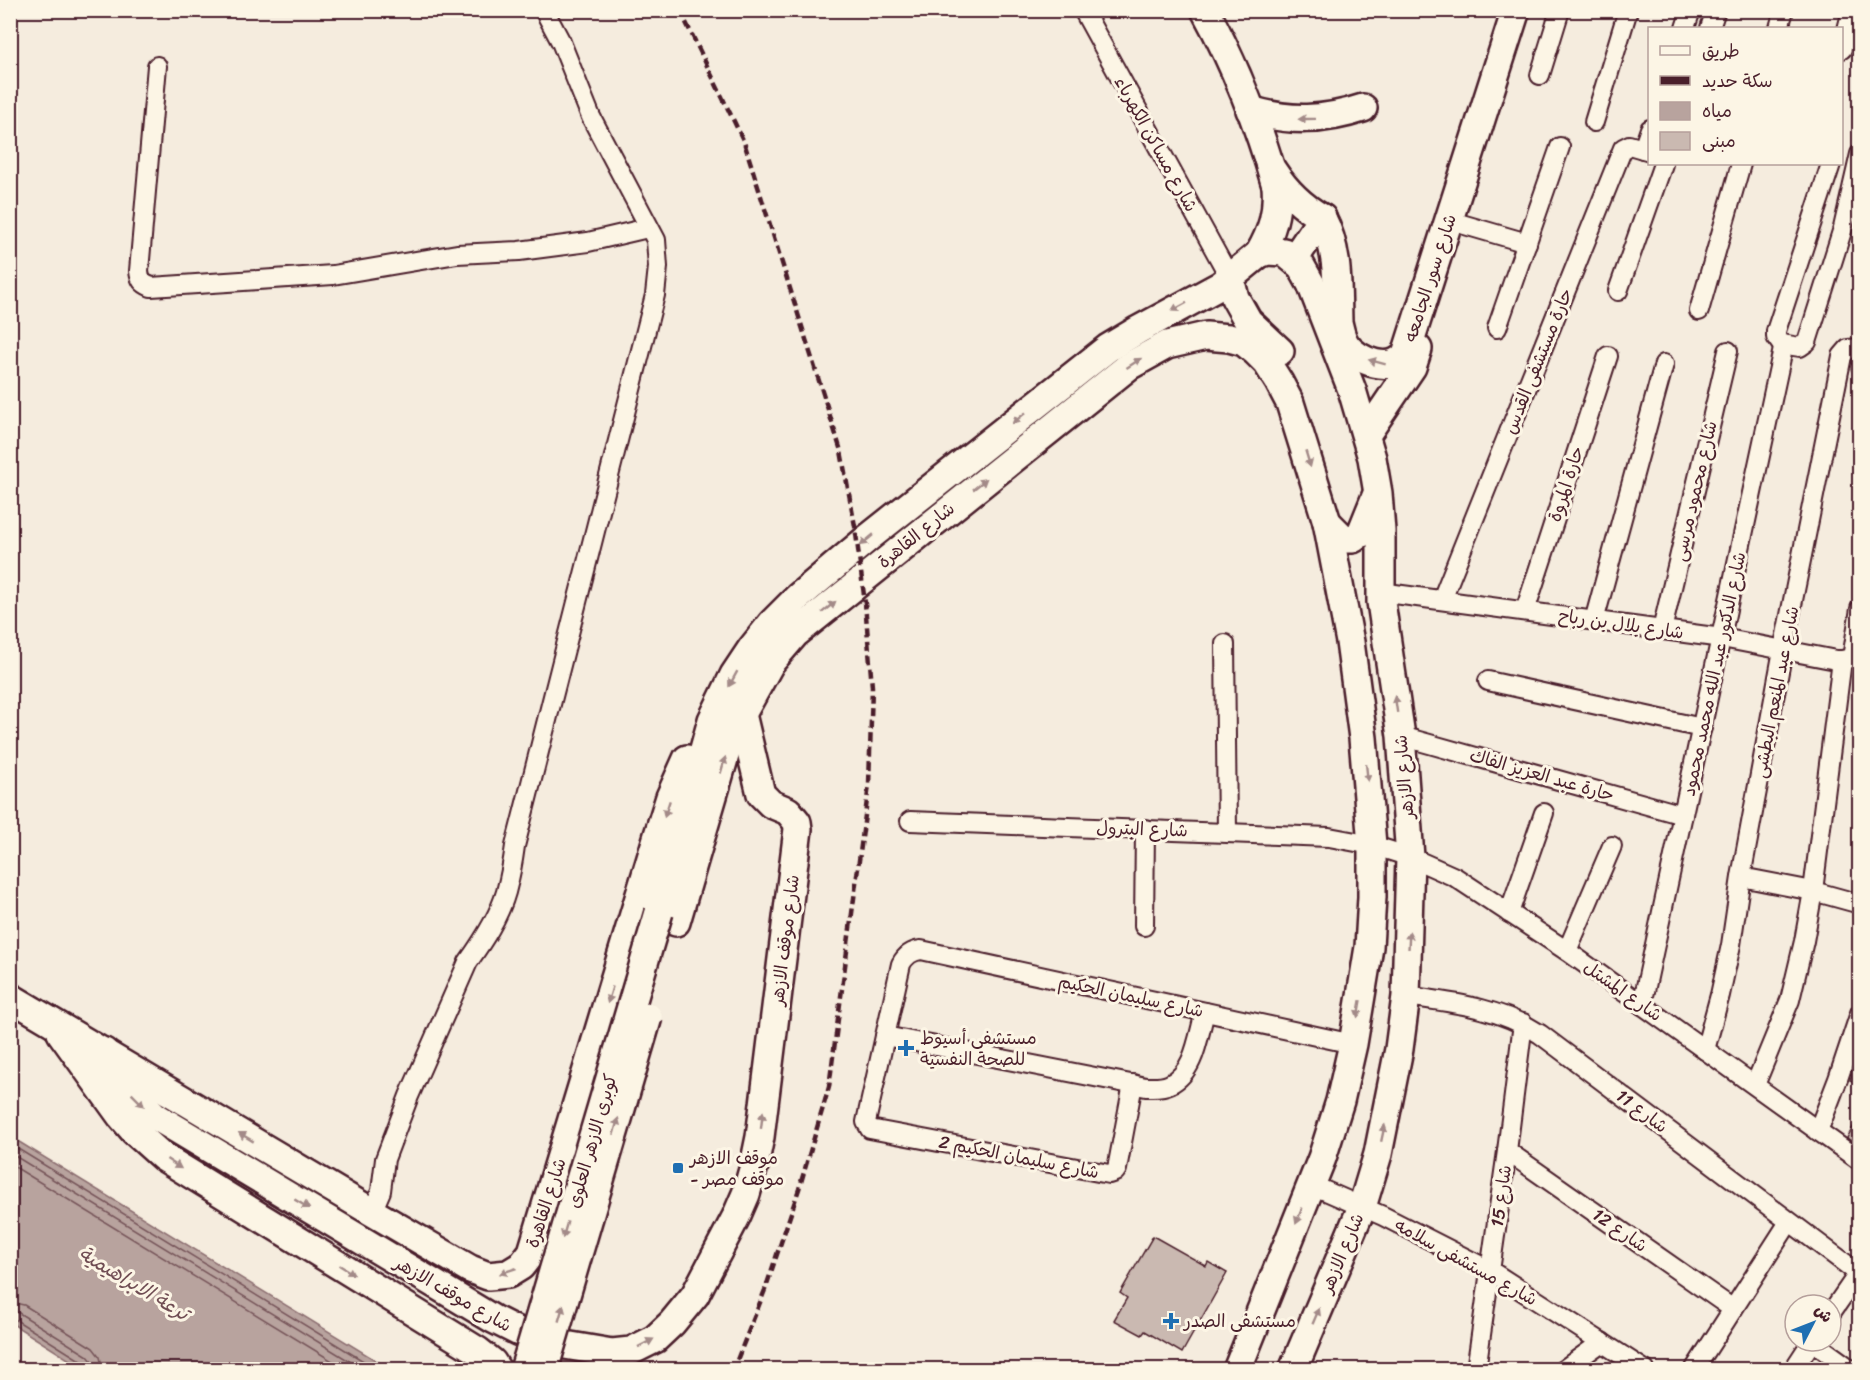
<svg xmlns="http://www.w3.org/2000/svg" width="1870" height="1380" font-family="Sriracha,'Playpen Sans Arabic',sans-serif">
<rect width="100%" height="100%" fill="#f5ecde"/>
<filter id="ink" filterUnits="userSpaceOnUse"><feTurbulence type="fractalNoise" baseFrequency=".0167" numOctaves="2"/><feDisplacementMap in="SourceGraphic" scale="12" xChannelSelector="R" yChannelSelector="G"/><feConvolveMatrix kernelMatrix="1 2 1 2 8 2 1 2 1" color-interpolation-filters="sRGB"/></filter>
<g filter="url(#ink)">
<path fill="#b8a39e" stroke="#8c6e70" stroke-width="1.5" d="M 11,1137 L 390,1369 L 84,1369 L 11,1323 Z"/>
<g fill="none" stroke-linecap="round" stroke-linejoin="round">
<g stroke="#765459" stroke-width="1.5">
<path d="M 10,1144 L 378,1370"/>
<path d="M 10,1153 L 364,1370"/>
<path d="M 10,1164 L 347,1370"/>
<path d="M 10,1302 L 24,1305 L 93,1348 L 100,1357 L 103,1370"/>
<path d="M 10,1311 L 19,1313 L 88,1356 L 92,1361 L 94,1370"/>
<path d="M 10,1319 L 16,1320 L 83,1362 L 86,1370"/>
</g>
</g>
<g fill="#cab9b1" stroke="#4a1f2b" stroke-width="1.5">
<path d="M 1860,1050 L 1860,1084 L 1850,1080 Z"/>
<path d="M 1860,1115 L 1860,1147 L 1847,1138 Z"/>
<path d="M 1153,1236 L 1206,1266 L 1208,1262 L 1227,1273 L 1182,1353 L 1145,1331 L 1142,1335 L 1114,1320 L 1127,1298 L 1120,1293 Z"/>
</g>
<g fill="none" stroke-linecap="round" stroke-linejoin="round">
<g stroke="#4a1f2b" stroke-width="22">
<g id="street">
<path d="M 1083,10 L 1230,278"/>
<path d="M 1685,28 L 1691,10"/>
<path d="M 1710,28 L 1716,10"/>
<path d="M 1779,28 L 1784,10"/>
<path d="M 1842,49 L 1852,10"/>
<path d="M 157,66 L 139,271 C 140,280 142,283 151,287 L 333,275 L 457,254 L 519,251 L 588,242 L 648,228"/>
<path d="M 1540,75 L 1560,10"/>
<path d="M 1594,122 L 1628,10"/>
<path d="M 1643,149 L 1650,129"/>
<path d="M 1831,164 L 1776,331 L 1776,337 L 1781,344 L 1800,347 L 1807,342 L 1843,228 L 1860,154"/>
<path d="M 1458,223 L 1527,243"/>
<path d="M 1618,291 L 1663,164"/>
<path d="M 1699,311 L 1741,164"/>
<path d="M 1497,328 L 1560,147"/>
<path d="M 1380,592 L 1722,638 L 1836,660 L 1842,660 L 1860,656"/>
<path d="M 1442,599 L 1623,148 L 1629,145 L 1650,151"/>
<path d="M 1525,611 L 1608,356"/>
<path d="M 1594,621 L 1664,364"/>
<path d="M 1662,630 L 1728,351"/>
<path d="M 1225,644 L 1227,832"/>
<path d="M 1852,658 L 1860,609"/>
<path d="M 1488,681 L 1702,728"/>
<path d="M 1401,736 L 1683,815"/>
<path d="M 910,821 L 1329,837 L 1372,845 L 1410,857 L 1455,877 L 1567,951 L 1860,1161"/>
<path d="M 1741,877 L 1813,891 L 1860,904"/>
<path d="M 1509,913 L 1544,813"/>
<path d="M 1144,926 L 1145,829"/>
<path d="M 1567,951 L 1612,846"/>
<path d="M 1406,996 C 1454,1003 1498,1007 1540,1034 L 1858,1273"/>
<path d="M 1642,1005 L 1784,344"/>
<path d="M 885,1036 L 1146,1087 C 1154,1087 1162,1088 1170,1084 C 1195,1072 1198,1036 1205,1012"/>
<path d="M 1705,1050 L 1720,995 L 1731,945 L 1741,877 L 1783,650 L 1842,356 L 1848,349 L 1860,348"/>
<path d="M 1133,1084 L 1117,1169 L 1115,1172 L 1109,1174 L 875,1130 L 870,1129 L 866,1122 L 901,964 C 906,955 912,951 921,950 L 1353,1044"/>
<path d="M 1755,1085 L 1790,1000 L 1804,941 L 1813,891 L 1842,660"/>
<path d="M 1818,1131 L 1838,1079 L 1860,1013"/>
<path d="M 1507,1151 L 1733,1309"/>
<path d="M 1312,1185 L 1383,1216 L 1491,1271 L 1645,1370"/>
<path d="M 372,1212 L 381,1191 L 385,1159 L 409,1096 L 468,962 C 483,941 499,917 506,892 C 510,877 513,861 515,846 L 655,295 L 658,267 L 656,240 L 591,117 L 561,42 L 544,10"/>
<path d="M 1831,1313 L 1860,1271"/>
<path d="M 1812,1341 L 1852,1370"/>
<path d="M 1476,1370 L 1507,1151 L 1523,1023"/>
<path d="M 1563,1370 L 1602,1342"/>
<path d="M 1694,1370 L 1789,1222"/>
<path d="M 1793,1370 L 1812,1341"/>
</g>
</g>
<g stroke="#4a1f2b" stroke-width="32">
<g id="secondary">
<path d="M 1205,10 C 1235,65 1259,126 1276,186 C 1278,212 1272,232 1259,254"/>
<path d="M 1250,110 C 1289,122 1324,121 1363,108"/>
<path d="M 1273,171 C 1286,191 1301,206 1322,218"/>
<path d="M 1322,218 C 1339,250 1337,286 1338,322 C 1340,330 1341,338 1346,345 C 1358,362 1392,374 1406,354 L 1516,10"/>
<path d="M 1294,259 L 1322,218"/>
<path d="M 1230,278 L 1235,298 L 1248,321 L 1280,351"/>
<path d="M 1366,435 L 1412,367 L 1418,349"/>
<path d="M 1327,522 L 1344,539 L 1353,539 L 1361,533 L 1376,496"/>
<path d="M 659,912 L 712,720 L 734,675 L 752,648 L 772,623 L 798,597 L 868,538 L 1108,348 L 1138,330 L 1221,285 L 1259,254 L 1267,251 L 1284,252 L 1301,266 L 1311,284 L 1352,390 L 1372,458 L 1378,493 L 1381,531 L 1381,602 L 1401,736 L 1410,857 L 1406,996 L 1399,1049 L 1378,1154 L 1362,1207 L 1293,1370"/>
<path d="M 676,922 L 728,745 L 742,714 L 771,662 L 795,634 L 1129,366 L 1167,345 L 1206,336 L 1229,338 L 1244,342 L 1255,351 L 1267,363 L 1279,382 L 1290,403 L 1327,522 L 1350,642 L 1363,738 L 1372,845 L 1372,897 L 1369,947 L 1353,1044 L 1340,1101 L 1322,1158 L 1237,1370"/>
<path d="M 10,997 L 372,1212 L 470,1269 L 488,1276 L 508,1274 L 521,1266 L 532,1252 L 658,835 L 670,797 L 687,759"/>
<path d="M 61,1033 L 121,1116 L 134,1131 L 163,1157 L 478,1351 L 492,1362 L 497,1370"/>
<path d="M 104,1052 L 127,1088 L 155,1116 L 493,1319 L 519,1332 L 565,1345 L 612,1353 L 631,1351 L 655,1339 L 672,1323 L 695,1295 L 736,1217 L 746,1194 L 754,1166 L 760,1137 L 798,829 L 797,822 L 788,811 L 771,804 L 761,794 L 742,714"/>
</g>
</g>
<use href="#street" stroke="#fcf5e5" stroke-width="18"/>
<use href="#secondary" stroke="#fcf5e5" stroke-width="27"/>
<path stroke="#4a1f2b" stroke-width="4.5" stroke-dasharray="9 4.5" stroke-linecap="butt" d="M 680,10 L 744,142 L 841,451 L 855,526 L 865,603 L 872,687 L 869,785 L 829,1087 L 799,1189 L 765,1290 L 733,1370"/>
<g stroke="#4a1f2b" stroke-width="32" stroke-linecap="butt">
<g id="secondary-bridge">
<path d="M 524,1370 L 659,912"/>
<path d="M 544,1370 L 648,1017"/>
</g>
</g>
<use href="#secondary-bridge" stroke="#fcf5e5" stroke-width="27"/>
</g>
<defs><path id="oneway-solid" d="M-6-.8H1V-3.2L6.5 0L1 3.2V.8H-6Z" transform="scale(1.5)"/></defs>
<g fill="#a38a88">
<use href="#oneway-solid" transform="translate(1307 119) rotate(179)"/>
<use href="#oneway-solid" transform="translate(1179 307) rotate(152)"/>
<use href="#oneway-solid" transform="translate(1377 362) rotate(-165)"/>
<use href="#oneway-solid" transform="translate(1134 363) rotate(-33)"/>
<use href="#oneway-solid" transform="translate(1019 418) rotate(141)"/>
<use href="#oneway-solid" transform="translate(1308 459) rotate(73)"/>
<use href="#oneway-solid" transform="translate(980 484) rotate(-39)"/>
<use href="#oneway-solid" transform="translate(867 540) rotate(140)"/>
<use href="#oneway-solid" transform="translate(829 607) rotate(-39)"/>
<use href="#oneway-solid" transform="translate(733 679) rotate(119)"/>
<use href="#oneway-solid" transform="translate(1396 704) rotate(-98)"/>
<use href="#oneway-solid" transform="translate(723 765) rotate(-74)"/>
<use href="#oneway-solid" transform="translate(1367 773) rotate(84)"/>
<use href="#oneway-solid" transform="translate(667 809) rotate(108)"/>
<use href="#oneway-solid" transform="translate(1409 940) rotate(-87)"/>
<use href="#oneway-solid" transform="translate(610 995) rotate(107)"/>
<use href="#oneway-solid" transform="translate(1359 1009) rotate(100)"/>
<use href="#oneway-solid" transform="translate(138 1100) rotate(45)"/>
<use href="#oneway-solid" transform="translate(762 1120) rotate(-83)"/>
<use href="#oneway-solid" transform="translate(616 1126) rotate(-74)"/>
<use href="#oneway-solid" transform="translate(1383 1133) rotate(-78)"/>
<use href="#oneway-solid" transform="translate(246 1137) rotate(-149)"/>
<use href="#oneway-solid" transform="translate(174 1164) rotate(33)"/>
<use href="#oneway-solid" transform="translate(302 1204) rotate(31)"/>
<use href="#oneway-solid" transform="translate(1299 1216) rotate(112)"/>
<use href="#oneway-solid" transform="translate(565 1230) rotate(106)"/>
<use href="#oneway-solid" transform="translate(347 1270) rotate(32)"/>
<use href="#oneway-solid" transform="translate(508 1271) rotate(161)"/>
<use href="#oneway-solid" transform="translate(561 1313) rotate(-74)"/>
<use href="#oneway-solid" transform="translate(1316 1316) rotate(-67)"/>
<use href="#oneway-solid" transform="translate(646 1343) rotate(-27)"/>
</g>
</g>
<g fill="#1f6fb2" stroke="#fcf5e5" stroke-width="2">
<path d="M903 1039h6v6h6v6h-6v6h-6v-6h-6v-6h6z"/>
<rect x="672" y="1162" width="12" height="12" rx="3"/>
<path d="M1168 1312h6v6h6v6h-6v6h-6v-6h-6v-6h6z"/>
</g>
<g text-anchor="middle" stroke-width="6" stroke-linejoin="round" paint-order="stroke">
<g font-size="18" fill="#4a1f2b" stroke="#fcf5e5">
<text transform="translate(1156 144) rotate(61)" y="6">شارع مساكن الكهرباء</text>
<text transform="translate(1430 278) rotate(-72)" y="6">شارع سور الجامعه</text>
<text transform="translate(1538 361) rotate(-68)" y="6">حارة مستشفى القدس</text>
<text transform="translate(1566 484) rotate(-72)" y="6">حارة المروة</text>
<text transform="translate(1695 491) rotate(-77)" y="6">شارع محمود مرسى</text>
<text transform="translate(916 535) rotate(-39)" y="6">شارع القاهرة</text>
<text transform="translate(1621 624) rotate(8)" y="6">شارع بلال بن رباح</text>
<text transform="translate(1714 674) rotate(-78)" y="6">شارع الدكتور عبد الله محمد محمود</text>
<text transform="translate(1776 692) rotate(-79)" y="6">شارع عبد المنعم البطشى</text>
<text transform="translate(1542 775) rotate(16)" y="6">حارة عبد العزيز الفاك</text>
<text transform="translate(1404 777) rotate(-95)" y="6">شارع الازهر</text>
<text transform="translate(1142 829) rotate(2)" y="6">شارع البترول</text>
<text transform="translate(785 940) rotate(-83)" y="6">شارع موقف الازهر</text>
<text transform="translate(1623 991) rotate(35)" y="6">شارع المشتل</text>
<text transform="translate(1131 996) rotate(12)" y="6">شارع سليمان الحكيم</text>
<text transform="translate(1642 1111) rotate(37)" y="6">شارع 11</text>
<text transform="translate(592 1141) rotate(-74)" y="6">كوبرى الازهر العلوى</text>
<text transform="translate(1019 1157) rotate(11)" y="6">شارع سليمان الحكيم 2</text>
<text transform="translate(1501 1196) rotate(-82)" y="6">شارع 15</text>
<text transform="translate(546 1203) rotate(-72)" y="6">شارع القاهرة</text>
<text transform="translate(1620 1230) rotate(35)" y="6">شارع 12</text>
<text transform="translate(1342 1253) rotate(-67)" y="6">شارع الازهر</text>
<text transform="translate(1466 1262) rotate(29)" y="6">شارع مستشفى سلامه</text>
<text transform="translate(453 1294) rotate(30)" y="6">شارع موقف الازهر</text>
</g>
<g font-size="18" fill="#4a1f2b" stroke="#fcf5e5" text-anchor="start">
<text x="920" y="1044">مستشفى أسيوط<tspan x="920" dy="21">للصحة النفسية</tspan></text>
<text x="690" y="1164">موقف الازهر<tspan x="690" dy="21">- موقف مصر</tspan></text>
<text x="1184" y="1327">مستشفى الصدر</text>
</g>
<g font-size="20" font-style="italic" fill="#704d53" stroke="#fcf5e5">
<text transform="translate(134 1283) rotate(31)" y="7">ترعة الابراهيمية</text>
</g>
</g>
<rect width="1870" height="1380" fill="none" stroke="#fcf5e5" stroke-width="36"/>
<rect x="18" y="18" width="1834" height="1344" fill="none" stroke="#4a1f2b" stroke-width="2" filter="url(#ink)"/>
<rect x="1648" y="27" width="195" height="138" fill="#fcf5e5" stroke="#b59f9b" stroke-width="1.5"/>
<rect x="1660" y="46" width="30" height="9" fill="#fcf5e5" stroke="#b59f9b" stroke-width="1.5"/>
<text x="1702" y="57" font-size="18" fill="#4a1f2b">طريق</text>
<rect x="1660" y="76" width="30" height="9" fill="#4a1f2b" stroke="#b59f9b" stroke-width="1.5"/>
<text x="1702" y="87" font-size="18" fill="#4a1f2b">سكة حديد</text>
<rect x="1660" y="102" width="30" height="18" fill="#b8a39e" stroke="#b59f9b" stroke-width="1.5"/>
<text x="1702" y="117" font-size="18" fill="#4a1f2b">مياه</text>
<rect x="1660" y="132" width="30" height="18" fill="#cab9b1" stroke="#b59f9b" stroke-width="1.5"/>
<text x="1702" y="147" font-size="18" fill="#4a1f2b">مبنى</text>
<g transform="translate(1813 1323) rotate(48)"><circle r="28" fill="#fcf5e5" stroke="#b59f9b" stroke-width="1.5"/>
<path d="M0-4.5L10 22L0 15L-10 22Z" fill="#1f6fb2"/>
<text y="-9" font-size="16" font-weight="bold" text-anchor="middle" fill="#4a1f2b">ش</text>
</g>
</svg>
